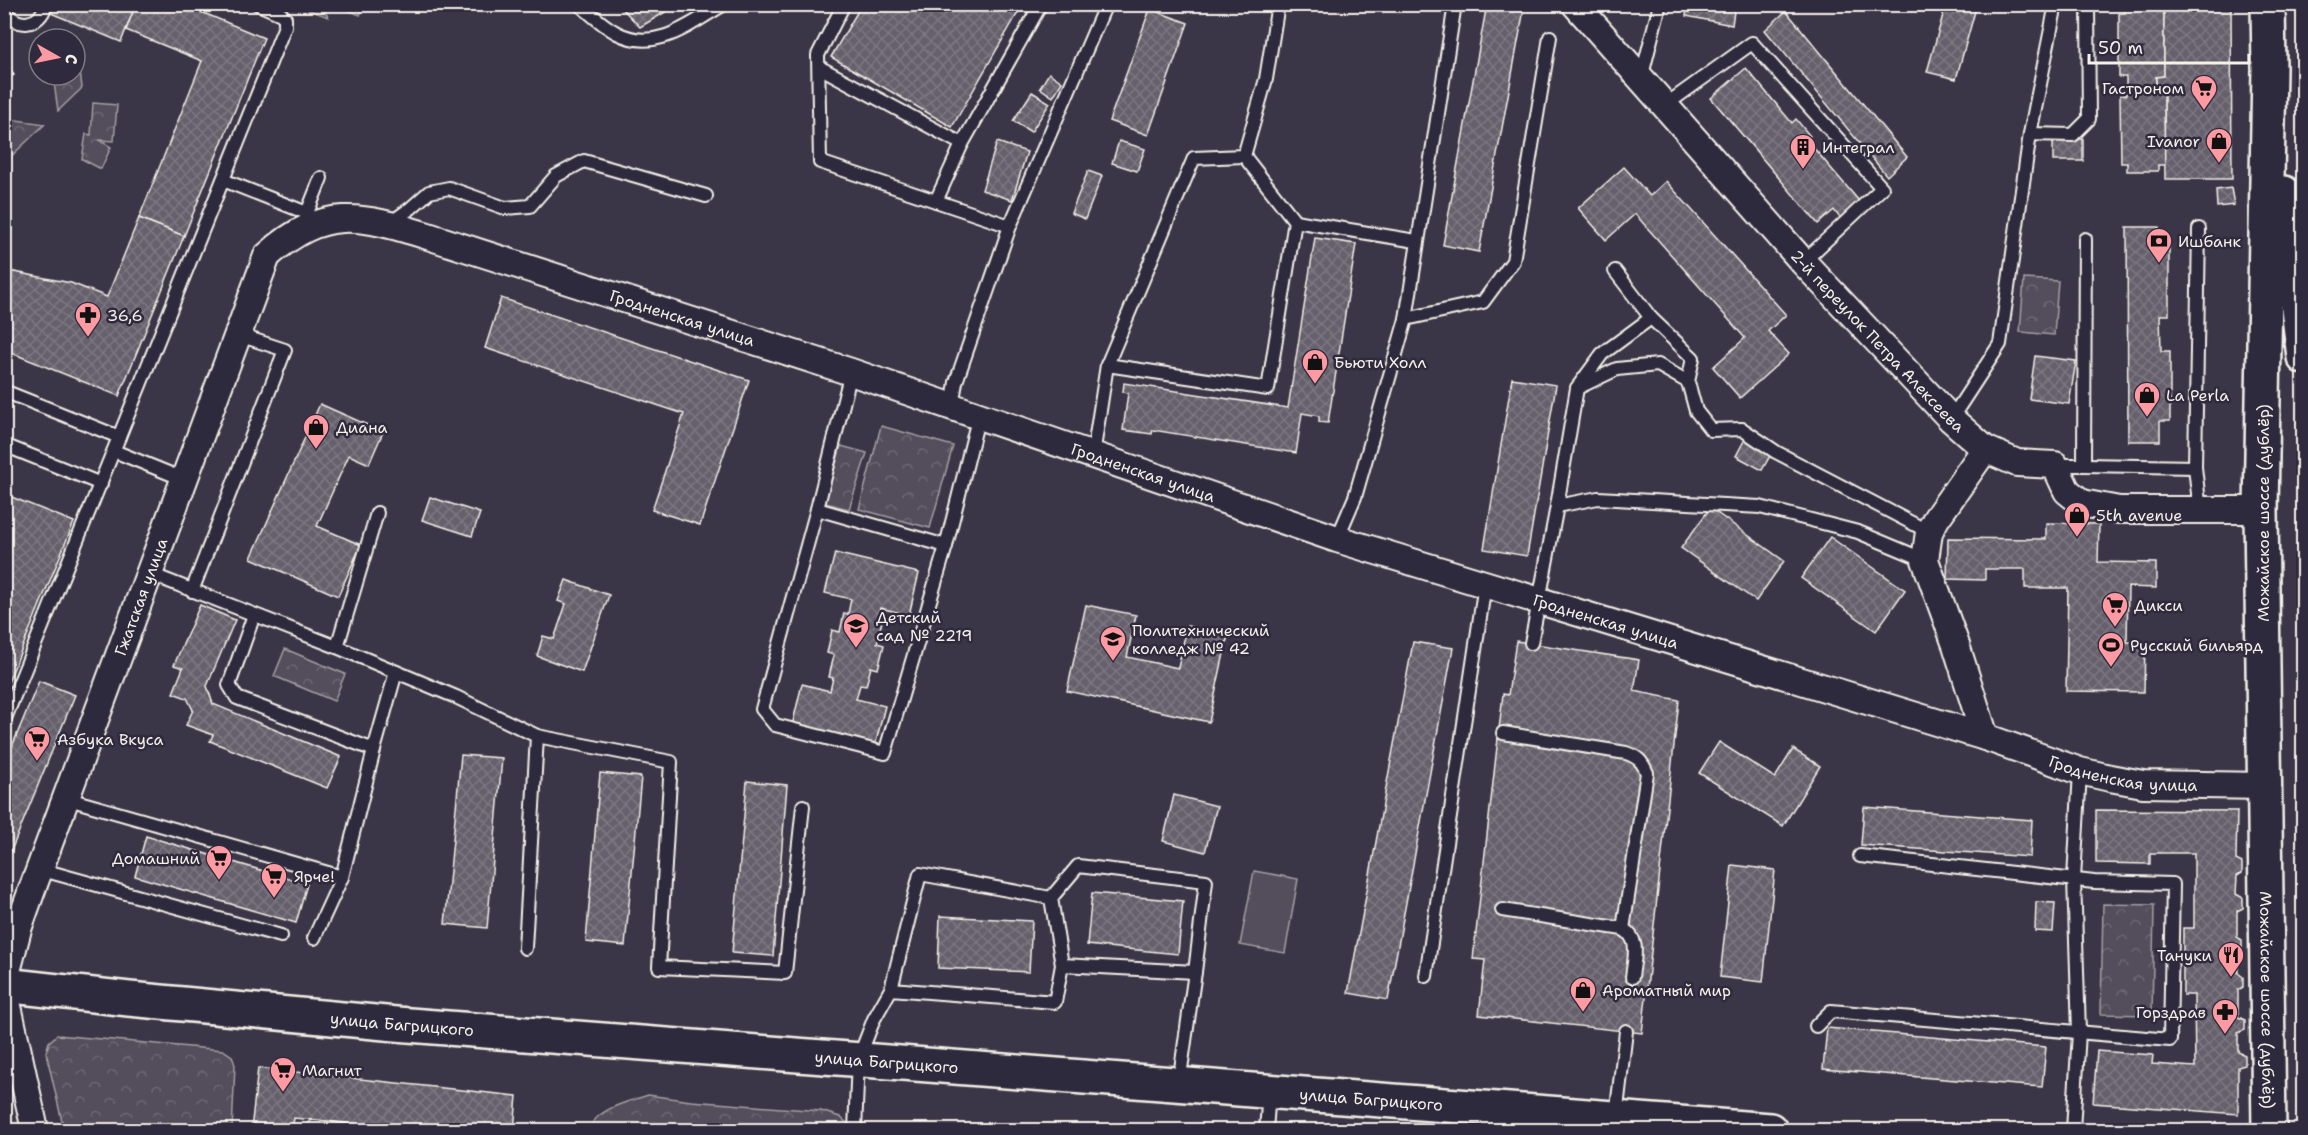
<svg xmlns="http://www.w3.org/2000/svg" width="2308" height="1135" font-family="'Shantell Sans',sans-serif">
<defs>
<pattern id="forest-crowns" width="20" height="18" patternUnits="userSpaceOnUse" patternTransform="scale(1.5)"><rect width="20" height="18" fill="#534e5c"/><path d="M2 6a3 3 0 1 1 6 0M12 15a3 3 0 1 1 6 0" fill="none" stroke="#6c6873"/></pattern>
<pattern id="building-cross-hatch" width="8" height="8" patternUnits="userSpaceOnUse" patternTransform="scale(1.5)"><rect width="8" height="8" fill="#65616c"/><path d="M0 0l8 8M0 8l8-8" fill="none" stroke="#7c7881"/></pattern>
</defs>
<rect width="100%" height="100%" fill="#3b3647"/>
<filter id="ink" filterUnits="userSpaceOnUse"><feTurbulence type="fractalNoise" baseFrequency=".0167" numOctaves="2"/><feDisplacementMap in="SourceGraphic" scale="12" xChannelSelector="R" yChannelSelector="G"/><feConvolveMatrix kernelMatrix="1 2 1 2 8 2 1 2 1" color-interpolation-filters="sRGB"/></filter>
<g filter="url(#ink)">
<path fill="#534e5c" stroke="#a4a0a2" stroke-width="1.5" d="M 1254,871 L 1298,879 L 1285,953 L 1240,945 Z"/>
<g fill="url(#forest-crowns)" stroke="#a4a0a2" stroke-width="1.5">
<path d="M 296,5 L 322,5 L 328,17 Z"/>
<path d="M 336,5 L 364,5 L 360,15 Z"/>
<path d="M 75,62 L 79,62 L 82,88 L 58,111 L 53,75 L 75,75 Z"/>
<path d="M 93,103 L 117,105 L 114,141 L 99,140 L 111,147 L 101,169 L 82,159 L 86,134 L 91,135 Z"/>
<path d="M 9,119 L 45,124 L 5,162 L 5,147 Z"/>
<path d="M 2024,279 L 2058,281 L 2054,335 L 2020,332 Z"/>
<path d="M 881,426 L 953,446 L 930,528 L 859,509 Z"/>
<path d="M 841,446 L 867,453 L 849,509 L 825,503 Z"/>
<path d="M 285,649 L 345,674 L 334,701 L 274,676 Z"/>
<path d="M 2103,904 L 2154,905 L 2152,1015 L 2101,1014 Z"/>
<path d="M 57,1035 L 223,1050 L 232,1056 L 235,1065 L 232,1130 L 64,1130 L 46,1052 L 49,1042 Z"/>
<path d="M 648,1095 L 691,1101 L 821,1111 L 840,1117 L 855,1130 L 589,1130 C 596,1108 628,1102 648,1095 Z"/>
</g>
<g fill="url(#building-cross-hatch)" stroke="#f4f1e8" stroke-width="1.5">
<path d="M 55,4 L 136,4 L 121,42 L 51,13 Z"/>
<path d="M 136,4 L 182,4 L 264,38 L 184,236 L 139,218 L 202,61 L 126,30 Z"/>
<path d="M 618,4 L 679,4 L 640,27 Z"/>
<path d="M 862,4 L 963,4 L 969,8 L 971,4 L 1023,4 L 952,127 L 831,57 Z"/>
<path d="M 1487,4 L 1525,4 L 1479,252 L 1443,245 Z"/>
<path d="M 1688,4 L 1735,4 L 1732,25 L 1686,16 Z"/>
<path d="M 1946,4 L 1977,4 L 1956,79 L 1927,72 Z"/>
<path d="M 2125,4 L 2155,4 L 2155,10 L 2164,10 L 2164,76 L 2156,77 L 2156,93 L 2164,93 L 2165,165 L 2158,165 L 2158,171 L 2127,171 L 2127,163 L 2121,163 L 2120,95 L 2126,95 L 2126,77 L 2119,77 L 2119,13 L 2125,13 Z"/>
<path d="M 2155,4 L 2231,4 L 2232,179 L 2165,179 L 2164,93 L 2156,93 L 2156,77 L 2164,76 L 2164,10 L 2155,10 Z"/>
<path d="M 1150,9 L 1188,23 L 1148,135 L 1109,121 Z"/>
<path d="M 1786,11 L 1907,157 L 1887,176 L 1765,30 Z"/>
<path d="M 4,58 L 14,75 L 4,81 Z"/>
<path d="M 1746,68 L 1792,123 L 1796,119 L 1810,136 L 1806,139 L 1859,201 L 1840,218 L 1834,210 L 1818,224 L 1711,98 Z"/>
<path d="M 1049,73 L 1062,82 L 1053,97 L 1040,88 Z"/>
<path d="M 1032,92 L 1050,103 L 1031,132 L 1013,121 Z"/>
<rect x="2053" y="139" width="30" height="22"/>
<path d="M 1119,141 L 1145,149 L 1137,171 L 1112,163 Z"/>
<path d="M 997,142 L 1027,152 L 1012,200 L 982,190 Z"/>
<path d="M 1624,167 L 1650,196 L 1666,181 L 1786,315 L 1768,331 L 1789,354 L 1740,398 L 1713,367 L 1745,338 L 1635,214 L 1606,240 L 1578,208 Z"/>
<path d="M 1088,171 L 1102,176 L 1085,219 L 1071,213 Z"/>
<path d="M 2231,188 L 2234,205 L 2217,207 L 2216,190 Z"/>
<path d="M 139,218 L 184,236 L 119,396 L 4,350 L 4,270 L 71,283 L 107,297 Z"/>
<path d="M 2127,227 L 2159,227 L 2159,246 L 2169,246 L 2169,315 L 2160,315 L 2161,351 L 2170,351 L 2170,421 L 2160,421 L 2160,441 L 2128,441 Z"/>
<path d="M 1315,238 L 1356,244 L 1328,423 L 1319,422 L 1319,416 L 1302,413 L 1296,453 L 1153,430 L 1152,434 L 1123,430 L 1128,393 L 1123,392 L 1124,383 L 1288,408 Z"/>
<path d="M 501,298 L 749,380 L 700,525 L 652,510 L 684,414 L 485,348 Z"/>
<path d="M 2035,356 L 2076,361 L 2069,404 L 2029,399 Z"/>
<path d="M 1512,378 L 1556,385 L 1527,556 L 1484,549 Z"/>
<path d="M 320,404 L 383,432 L 369,464 L 349,455 L 317,526 L 361,545 L 338,596 L 251,558 Z"/>
<path d="M 1745,439 L 1771,454 L 1762,470 L 1736,456 Z"/>
<path d="M 4,494 L 74,522 L 4,692 Z"/>
<path d="M 430,497 L 480,513 L 472,536 L 422,520 Z"/>
<path d="M 1710,508 L 1784,561 L 1756,601 L 1681,548 Z"/>
<path d="M 2046,523 L 2099,524 L 2098,562 L 2156,563 L 2156,588 L 2128,587 L 2127,642 L 2145,642 L 2144,692 L 2066,691 L 2068,588 L 2025,588 L 2025,569 L 1985,569 L 1985,580 L 1947,579 L 1948,538 L 2046,539 Z"/>
<path d="M 1830,537 L 1905,590 L 1876,631 L 1801,578 Z"/>
<path d="M 835,553 L 919,573 L 909,615 L 880,608 L 877,620 L 882,621 L 877,643 L 884,645 L 878,669 L 871,667 L 866,686 L 860,685 L 856,699 L 885,706 L 875,746 L 792,726 L 802,684 L 830,691 L 833,678 L 829,677 L 834,655 L 827,653 L 832,630 L 840,632 L 844,613 L 848,614 L 851,599 L 825,593 Z"/>
<path d="M 566,580 L 609,595 L 582,672 L 537,656 L 543,636 L 554,639 L 566,604 L 558,601 Z"/>
<path d="M 200,605 L 235,620 L 207,686 L 213,704 L 341,757 L 327,788 L 210,741 L 213,735 L 186,725 L 193,710 L 187,698 L 173,693 L 183,668 L 174,665 Z"/>
<path d="M 1086,605 L 1136,615 L 1127,657 L 1178,668 L 1187,626 L 1228,635 L 1209,722 L 1067,691 Z"/>
<path d="M 1516,641 L 1639,660 L 1634,691 L 1679,700 L 1642,1033 L 1479,1015 L 1485,960 L 1473,959 L 1503,694 L 1508,695 Z"/>
<path d="M 1413,642 L 1453,648 L 1388,1000 L 1348,993 Z"/>
<path d="M 39,681 L 75,695 L 4,868 L 4,766 Z"/>
<path d="M 1719,742 L 1775,778 L 1793,749 L 1820,766 L 1783,826 L 1699,773 Z"/>
<path d="M 461,755 L 502,758 L 487,928 L 445,924 Z"/>
<path d="M 600,773 L 641,777 L 625,946 L 586,942 Z"/>
<path d="M 747,781 L 787,785 L 773,956 L 732,953 Z"/>
<path d="M 1174,795 L 1217,806 L 1205,852 L 1163,841 Z"/>
<path d="M 1864,807 L 2032,820 L 2030,857 L 1861,845 Z"/>
<path d="M 2096,810 L 2237,811 L 2236,860 L 2242,863 L 2242,873 L 2237,876 L 2236,894 L 2243,898 L 2243,908 L 2237,911 L 2237,937 L 2242,940 L 2242,948 L 2237,952 L 2238,973 L 2243,977 L 2243,987 L 2238,990 L 2238,1017 L 2245,1020 L 2245,1030 L 2238,1033 L 2238,1052 L 2245,1055 L 2245,1065 L 2238,1067 L 2238,1114 L 2093,1103 L 2097,1051 L 2153,1055 L 2152,1064 L 2195,1067 L 2194,995 L 2183,995 L 2183,928 L 2194,928 L 2194,853 L 2150,853 L 2150,864 L 2096,863 Z"/>
<path d="M 146,836 L 307,884 L 296,923 L 135,876 Z"/>
<path d="M 1732,865 L 1775,870 L 1763,982 L 1720,977 Z"/>
<path d="M 1092,893 L 1183,901 L 1178,954 L 1087,945 Z"/>
<path d="M 2036,902 L 2055,903 L 2053,932 L 2035,931 Z"/>
<path d="M 940,916 L 1032,921 L 1029,972 L 938,968 Z"/>
<path d="M 1827,1028 L 2046,1047 L 2042,1087 L 1823,1069 Z"/>
<path d="M 258,1068 L 517,1096 L 514,1130 L 412,1130 L 294,1118 L 292,1130 L 251,1130 Z"/>
</g>
<g fill="none" stroke-linecap="round" stroke-linejoin="round">
<g stroke="#f4f1e8" stroke-width="16">
<g id="lane">
<path d="M 579,4 C 591,14 603,26 617,33 C 656,53 690,24 724,4"/>
<path d="M 844,4 L 818,55 L 820,162 L 1010,226 L 956,382 L 952,406"/>
<path d="M 1278,4 L 1266,79 L 1244,156 L 1295,221"/>
<path d="M 4,10 C 17,29 40,27 46,4"/>
<path d="M 819,67 L 962,144"/>
<path d="M 1641,79 L 1660,4"/>
<path d="M 1664,106 L 1752,43 L 1882,188 L 1803,262"/>
<path d="M 2030,134 L 2056,4"/>
<path d="M 223,180 L 307,213 L 314,224"/>
<path d="M 936,201 L 962,144 L 1041,4"/>
<path d="M 307,213 L 321,178"/>
<path d="M 389,224 L 411,208 L 429,192 L 449,188 L 505,208 L 530,206 L 556,176 L 584,161 L 706,196"/>
<path d="M 1010,226 L 1106,4"/>
<path d="M 2199,229 L 2195,467 L 2200,511"/>
<path d="M 1615,271 L 1651,318"/>
<path d="M 1406,319 L 1455,4"/>
<path d="M 1107,365 L 1194,158 L 1244,156"/>
<path d="M 851,372 L 817,509 L 946,546"/>
<path d="M 1688,382 L 1693,358 L 1651,318 L 1602,354 L 1577,388 L 1617,369 L 1658,365 L 1688,382 L 1696,411 L 1711,430 L 1742,429 L 1776,452 L 1929,532"/>
<path d="M 1577,388 L 1557,506 L 1598,498 L 1760,507 L 1858,532 L 1925,560"/>
<path d="M 4,391 L 119,437 L 4,721"/>
<path d="M 1951,419 L 2000,344 L 2030,134 L 2073,135 L 2089,119 L 2088,4"/>
<path d="M 119,437 L 285,26 L 285,18 L 281,14 L 258,4"/>
<path d="M 4,445 L 101,484"/>
<path d="M 114,451 L 183,479"/>
<path d="M 1093,455 L 1107,365 L 1268,389 L 1295,221 L 1416,241"/>
<path d="M 2055,465 L 2084,465 L 2085,239"/>
<path d="M 2084,465 L 2195,467"/>
<path d="M 817,509 L 762,709 L 775,725 L 885,753 L 946,546 L 979,415"/>
<path d="M 1337,539 L 1355,497 L 1406,319 L 1483,302 L 1513,261 L 1550,37"/>
<path d="M 148,573 L 337,647 L 456,697 L 537,736 L 671,762 L 659,967 L 785,973 L 803,806"/>
<path d="M 192,591 L 285,350 L 236,334"/>
<path d="M 254,615 L 229,685 L 237,698 L 374,750"/>
<path d="M 1531,643 L 1557,506"/>
<path d="M 337,647 L 377,513"/>
<path d="M 65,798 L 342,877"/>
<path d="M 39,869 L 281,936"/>
<path d="M 1051,898 L 1078,866 L 1206,881 L 1195,972 L 1062,965"/>
<path d="M 1502,910 L 1623,929 L 1647,773 C 1642,761 1638,757 1626,753 L 1503,733"/>
<path d="M 1623,929 C 1641,939 1634,959 1632,977"/>
<path d="M 314,938 L 342,877 L 374,750 L 396,672"/>
<path d="M 525,948 L 537,736"/>
<path d="M 1426,976 L 1485,584"/>
<path d="M 1816,1026 L 1831,1011 L 2170,1040 L 2173,884 L 2094,882 L 1860,856"/>
<path d="M 1179,1083 L 1195,972"/>
<path d="M 1616,1117 L 1626,1031"/>
<path d="M 313,1130 L 314,1127 L 341,1130"/>
<path d="M 855,1130 L 858,1060 L 874,1019 L 891,989 L 920,874 L 1051,898 L 1062,965 L 1055,1002 L 891,989"/>
<path d="M 1266,1130 L 1269,1093"/>
<path d="M 2073,1130 L 2079,1032 L 2074,879 L 2080,771"/>
</g>
</g>
<g stroke="#f4f1e8" stroke-width="30">
<g id="street">
<path id="s1" d="M 1575,4 L 1803,262 L 1951,419 L 1985,449 L 2017,463 L 2055,465 L 2067,491 L 2082,503 L 2119,510 L 2261,510"/>
<path id="s2" d="M 1985,737 L 2080,771 L 2110,778 L 2143,784 L 2265,786"/>
<path id="s3" d="M 4,983 L 18,929 L 33,887 L 267,256 C 323,205 360,215 428,236 L 851,372 L 1337,539 L 1985,737 L 1956,645 L 1925,560 L 1929,532 L 1936,519 L 1985,449"/>
<path d="M 4,988 L 35,1130"/>
</g>
</g>
<g stroke="#f4f1e8" stroke-width="38">
<g id="secondary">
<path id="s4" d="M 2268,4 L 2269,69 L 2261,510 L 2269,1130"/>
<path d="M 2284,193 L 2304,357"/>
<path id="s5" d="M 4,985 L 129,999 L 396,1024 L 1770,1130"/>
</g>
</g>
<use href="#lane" stroke="#2f2a3d" stroke-width="12"/>
<use href="#street" stroke="#2f2a3d" stroke-width="26"/>
<use href="#secondary" stroke="#2f2a3d" stroke-width="33"/>
</g>
</g>
<defs>
<g id="supermarket-pin" transform="scale(1.35)"><path d="M0 17L-7.5 6A9.5 9.5 0 1 1 7.5 6Z" fill="#ff9aa2" stroke="#2f2a3d"/><path d="M-6-5.5h2.5l.6 2H6L4.5 2H-2.5L-4.4-4H-6ZM-1.5 3.2a1.3 1.3 0 1 0 .1 0ZM3 3.2a1.3 1.3 0 1 0 .1 0Z" fill="#111"/></g>
<g id="shop-pin" transform="scale(1.35)"><path d="M0 17L-7.5 6A9.5 9.5 0 1 1 7.5 6Z" fill="#ff9aa2" stroke="#2f2a3d"/><path d="M-5-2.5h2.3a2.7 3.5 0 0 1 5.4 0H5L5.5 6h-11ZM-1.5-2.5h3a1.5 2.3 0 0 0-3 0Z" fill="#111"/></g>
<g id="building-pin" transform="scale(1.35)"><path d="M0 17L-7.5 6A9.5 9.5 0 1 1 7.5 6Z" fill="#ff9aa2" stroke="#2f2a3d"/><path d="M-4-6H4V6H1V3H-1V6H-4ZM-2.5-4.3h1.7v1.8h-1.7ZM.8-4.3h1.7v1.8H.8ZM-2.5-1h1.7V.8h-1.7ZM.8-1h1.7V.8H.8Z" fill="#111"/></g>
<g id="bank-pin" transform="scale(1.35)"><path d="M0 17L-7.5 6A9.5 9.5 0 1 1 7.5 6Z" fill="#ff9aa2" stroke="#2f2a3d"/><path d="M-6-4H6V4H-6ZM0-2.3a2.3 2.3 0 1 0 0 4.6a2.3 2.3 0 1 0 0-4.6Z" fill="#111"/></g>
<g id="pharmacy-pin" transform="scale(1.35)"><path d="M0 17L-7.5 6A9.5 9.5 0 1 1 7.5 6Z" fill="#ff9aa2" stroke="#2f2a3d"/><path d="M-2-6h4v4h4v4h-4v4h-4v-4h-4v-4h4Z" fill="#111"/></g>
<g id="school-pin" transform="scale(1.35)"><path d="M0 17L-7.5 6A9.5 9.5 0 1 1 7.5 6Z" fill="#ff9aa2" stroke="#2f2a3d"/><path d="M0-5L7-2L0 1L-7-2ZM-4 1L0 2.5L4 1V4Q0 6-4 4Z" fill="#111"/></g>
<g id="stadium-pin" transform="scale(1.35)"><path d="M0 17L-7.5 6A9.5 9.5 0 1 1 7.5 6Z" fill="#ff9aa2" stroke="#2f2a3d"/><path d="M0-5a6.5 5 0 1 0 0 10a6.5 5 0 1 0 0-10ZM-3.5-1.8h7v3.6h-7Z" fill="#111"/></g>
<g id="restaurant-pin" transform="scale(1.35)"><path d="M0 17L-7.5 6A9.5 9.5 0 1 1 7.5 6Z" fill="#ff9aa2" stroke="#2f2a3d"/><path d="M-5-6h1v4h1v-4h1v4h1v-4h1v5L-1.5 .5V6h-2V.5L-5-1ZM5-6V6H3V1.5H1.5Q1.5-4 5-6Z" fill="#111"/></g>
</defs>
<g fill-rule="evenodd">
<use href="#supermarket-pin" x="2204" y="88"/>
<use href="#shop-pin" x="2219" y="141"/>
<use href="#building-pin" x="1803" y="147"/>
<use href="#bank-pin" x="2159" y="241"/>
<use href="#pharmacy-pin" x="88" y="315"/>
<use href="#shop-pin" x="1315" y="362"/>
<use href="#shop-pin" x="2147" y="395"/>
<use href="#shop-pin" x="316" y="427"/>
<use href="#shop-pin" x="2077" y="515"/>
<use href="#supermarket-pin" x="2115" y="605"/>
<use href="#school-pin" x="856" y="626"/>
<use href="#school-pin" x="1113" y="639"/>
<use href="#stadium-pin" x="2111" y="645"/>
<use href="#supermarket-pin" x="37" y="739"/>
<use href="#supermarket-pin" x="219" y="858"/>
<use href="#supermarket-pin" x="274" y="876"/>
<use href="#restaurant-pin" x="2231" y="955"/>
<use href="#shop-pin" x="1583" y="990"/>
<use href="#pharmacy-pin" x="2225" y="1012"/>
<use href="#supermarket-pin" x="283" y="1070"/>
</g>
<g text-anchor="middle" stroke-width="5" stroke-linejoin="round" paint-order="stroke">
<g font-size="16" fill="#f4f1e8" stroke="#2f2a3d" text-anchor="start">
<text x="2184" y="94" text-anchor="end">Гастроном</text>
<text x="2200" y="147" text-anchor="end">Ivanor</text>
<text x="1822" y="153">Интеграл</text>
<text x="2178" y="247">Ишбанк</text>
<text x="107" y="321">36,6</text>
<text x="1334" y="368">Бьюти Холл</text>
<text x="2166" y="401">La Perla</text>
<text x="336" y="433">Диана</text>
<text x="2096" y="521">5th avenue</text>
<text x="2134" y="611">Дикси</text>
<text x="876" y="623">Детский<tspan x="876" dy="18">сад № 2219</tspan></text>
<text x="1132" y="636">Политехнический<tspan x="1132" dy="18">колледж № 42</tspan></text>
<text x="2130" y="651">Русский бильярд</text>
<text x="57" y="745">Азбука Вкуса</text>
<text x="200" y="864" text-anchor="end">Домашний</text>
<text x="294" y="882">Ярче!</text>
<text x="2212" y="961" text-anchor="end">Тануки</text>
<text x="1602" y="996">Ароматный мир</text>
<text x="2206" y="1018" text-anchor="end">Горздрав</text>
<text x="302" y="1076">Магнит</text>
</g>
<g font-size="16" fill="#f4f1e8" stroke="#2f2a3d">
<text dy="6" stroke="none"><textPath href="#s3" startOffset="1214">Гродненская улица</textPath></text>
<text dy="6" stroke="none"><textPath href="#s1" startOffset="453">2-й переулок Петра Алексеева</textPath></text>
<text dy="6" stroke="none"><textPath href="#s3" startOffset="1700">Гродненская улица</textPath></text>
<text transform="translate(2263 513) rotate(-90)" y="6">Можайское шоссе (дублёр)</text>
<text dy="6" stroke="none"><textPath href="#s3" startOffset="410">Гжатская улица</textPath></text>
<text dy="6" stroke="none"><textPath href="#s3" startOffset="2186">Гродненская улица</textPath></text>
<text dy="6" stroke="none"><textPath href="#s2" startOffset="144">Гродненская улица</textPath></text>
<text dy="6" stroke="none"><textPath href="#s4" startOffset="996">Можайское шоссе (дублёр)</textPath></text>
<text dy="6" stroke="none"><textPath href="#s5" startOffset="400">улица Багрицкого</textPath></text>
<text dy="6" stroke="none"><textPath href="#s5" startOffset="886">улица Багрицкого</textPath></text>
<text dy="6" stroke="none"><textPath href="#s5" startOffset="1372">улица Багрицкого</textPath></text>
</g>
</g>
<rect width="2308" height="1135" fill="none" stroke="#2f2a3d" stroke-width="24"/>
<rect x="12" y="12" width="2284" height="1111" fill="none" stroke="#f4f1e8" stroke-width="2" filter="url(#ink)"/>
<g transform="translate(57 57) rotate(99)"><circle r="28" fill="#2f2a3d" stroke="#7e7a81" stroke-width="1.5"/>
<path d="M0-4.5L10 22L0 15L-10 22Z" fill="#ff9aa2"/>
<text y="-9" font-size="16" font-weight="bold" text-anchor="middle" fill="#f4f1e8">С</text>
</g>
<path d="M2089 54v9h160v-9" fill="none" stroke="#f4f1e8" stroke-width="3"/>
<text x="2098" y="54" font-size="18" fill="#f4f1e8" stroke="#2f2a3d" stroke-width="4.5" paint-order="stroke">50 m</text>
</svg>
